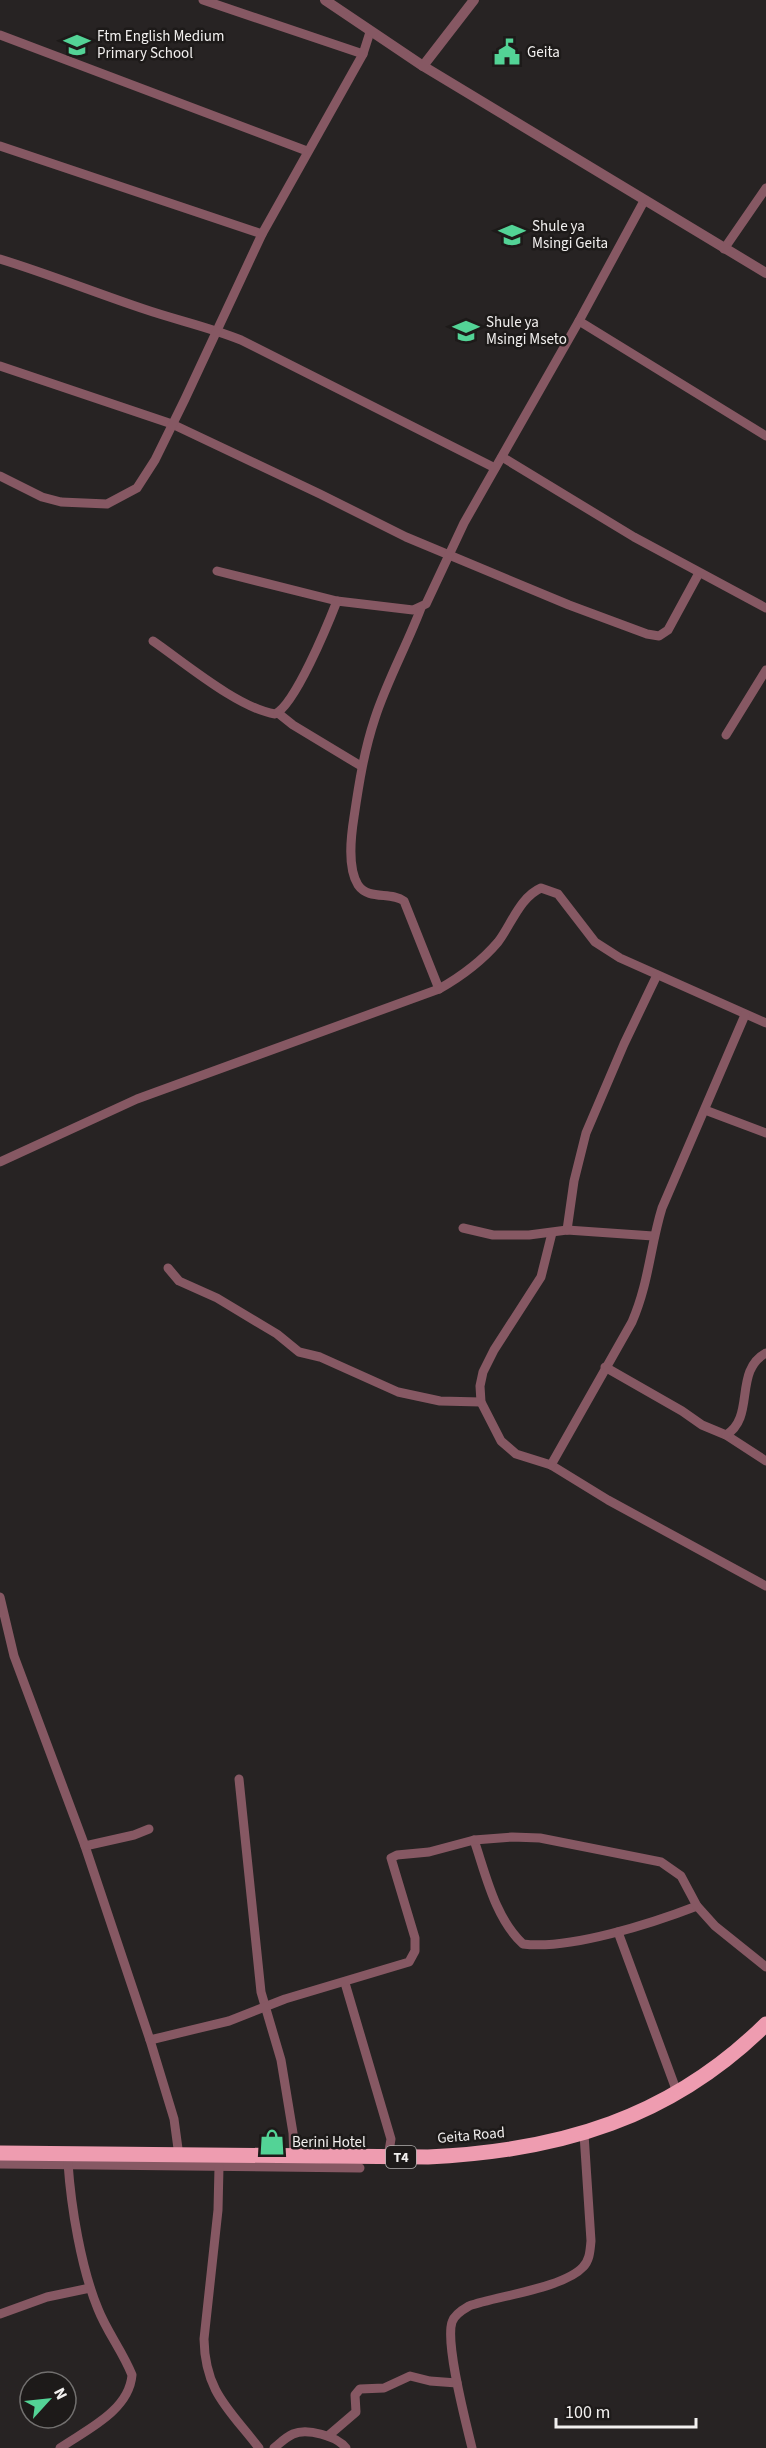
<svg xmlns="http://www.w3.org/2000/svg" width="766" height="2448" font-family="'Source Sans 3',sans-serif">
<rect width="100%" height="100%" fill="#272323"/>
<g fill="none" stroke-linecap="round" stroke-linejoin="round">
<g stroke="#865863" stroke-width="9">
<path d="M 203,0 L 363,54"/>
<path d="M 0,35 L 307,151"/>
<path d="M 0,146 L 262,234"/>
<path d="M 724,249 L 766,188"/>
<path d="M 0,259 C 49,274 96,293 144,309 C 176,320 209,327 241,340 L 495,468"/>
<path d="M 579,321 L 766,436"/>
<path d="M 0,366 L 172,424 L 320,494 L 406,537 L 569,605 L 647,634 L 659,636 L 668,630 L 699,573"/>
<path d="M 502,457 L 634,537 L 766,608"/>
<path d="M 0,476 L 42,497 L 61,502 L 107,504 L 137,488 L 155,460 L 185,399 L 262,234 L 363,54 L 370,32"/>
<path d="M 217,571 L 337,601 L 413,610 L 426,604 L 464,523 L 579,321 L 644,201"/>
<path d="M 421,608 C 407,645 387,681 375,718 C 364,751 359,783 354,817 C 351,836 347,867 358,885 C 369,901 391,891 404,901 L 439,989"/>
<path d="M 153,641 C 185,663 238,708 275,714 C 295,705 328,624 337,601"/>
<path d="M 278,713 L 293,725 L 361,766"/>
<path d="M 726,735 L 766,670"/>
<path d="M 705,1110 L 766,1133"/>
<path d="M 0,1162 L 137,1099 L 439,989 C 462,976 481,962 498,942 C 511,925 520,897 541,888 L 558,894 L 595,942 L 620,958 L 766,1023"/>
<path d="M 463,1228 L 493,1235 L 529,1235 L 567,1230 L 653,1236"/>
<path d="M 567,1230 L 574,1181 L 586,1133 L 624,1044 L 657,975"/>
<path d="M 552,1233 L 541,1277 L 494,1350 L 483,1372 L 480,1386 L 481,1402 L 501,1441 L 516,1454 L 551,1465 L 608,1500 L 766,1586"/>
<path d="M 168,1268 L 179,1281 L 217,1298 L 277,1334 L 299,1352 L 320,1357 L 398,1392 L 440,1401 L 481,1402"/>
<path d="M 605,1367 L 682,1411 L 702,1425 L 726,1435 L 766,1461"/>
<path d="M 726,1435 C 756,1417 733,1371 766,1353"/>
<path d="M 551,1465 L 632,1322 C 649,1283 650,1247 662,1208 L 745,1015"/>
<path d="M 0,1597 L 14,1656 L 85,1846 L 150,2040 L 174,2119 L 179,2156"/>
<path d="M 239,1779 L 261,1992 L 281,2060 L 293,2133 L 294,2156"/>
<path d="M 474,1840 C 486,1875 495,1918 523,1944 C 570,1950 653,1923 697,1906"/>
<path d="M 85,1846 L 134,1835 L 149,1829"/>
<path d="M 618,1932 L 677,2092"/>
<path d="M 345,1983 L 391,2139 L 388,2157"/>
<path d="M 150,2040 L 229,2021 L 285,1999 L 409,1962 L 415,1951 L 415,1938 L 391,1858 L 397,1855 L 429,1852 L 474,1840 L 512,1837 L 540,1838 L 661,1862 L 681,1876 L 697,1906 L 715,1926 L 766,1967"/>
<path d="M 0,2164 L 360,2168"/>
<path d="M 219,2167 L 218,2210 L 204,2339 C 205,2392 229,2409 259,2448"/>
<path d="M 0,2314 L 47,2297 L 90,2288"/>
<path d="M 328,2436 L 356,2412 L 355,2395 L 360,2389 L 384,2388 L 410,2376 L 430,2381 L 457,2383"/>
<path d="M 60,2448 C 86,2430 129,2411 132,2375 C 123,2352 107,2332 98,2309 C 81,2268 71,2207 68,2163"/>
<path d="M 274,2448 C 280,2443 286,2437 293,2434 C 307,2428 337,2436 346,2448"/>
<path d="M 472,2448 C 466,2423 445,2344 452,2322 C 454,2315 462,2310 469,2306 C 497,2296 564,2288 583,2267 C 590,2260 590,2250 591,2241 L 584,2134"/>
</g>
<g stroke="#865863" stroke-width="10">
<path d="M 325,0 L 423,66 L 766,273"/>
<path d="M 423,66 L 474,0"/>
</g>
<path stroke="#ee9cb0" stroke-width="15" d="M 0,2153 L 428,2157 C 560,2151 671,2118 766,2024"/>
</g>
<defs>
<g id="school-bare" transform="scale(2.07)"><path d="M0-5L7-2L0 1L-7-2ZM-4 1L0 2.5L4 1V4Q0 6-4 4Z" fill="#53d396" stroke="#1d1a19" stroke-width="2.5" paint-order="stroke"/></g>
<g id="civic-bare" transform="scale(2.07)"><path d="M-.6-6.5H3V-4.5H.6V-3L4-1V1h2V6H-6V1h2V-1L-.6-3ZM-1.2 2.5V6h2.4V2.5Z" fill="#53d396" stroke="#1d1a19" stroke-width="2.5" paint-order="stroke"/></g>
<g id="shop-bare" transform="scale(2.07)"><path d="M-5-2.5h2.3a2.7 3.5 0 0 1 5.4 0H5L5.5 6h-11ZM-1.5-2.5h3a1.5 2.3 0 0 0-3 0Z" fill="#53d396" stroke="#1d1a19" stroke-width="2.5" paint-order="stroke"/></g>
</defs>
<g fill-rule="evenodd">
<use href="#school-bare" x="77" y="45"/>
<use href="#civic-bare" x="507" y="52"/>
<use href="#school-bare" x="512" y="235"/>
<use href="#school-bare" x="466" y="331"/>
<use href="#shop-bare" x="272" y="2142"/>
</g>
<g text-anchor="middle" stroke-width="5" stroke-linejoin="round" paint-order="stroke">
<rect fill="#1d1a19" stroke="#b2b0af" stroke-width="1.5" x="386" y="2146" width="30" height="22" rx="4.5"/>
<g font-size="14" font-weight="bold" fill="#f2f0ef">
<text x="401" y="2162">T4</text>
</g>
<g font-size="15" fill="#f2f0ef" stroke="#1d1a19" text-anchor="start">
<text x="97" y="41">Ftm English Medium<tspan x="97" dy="17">Primary School</tspan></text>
<text x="527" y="57">Geita</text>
<text x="532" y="231">Shule ya<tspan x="532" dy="17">Msingi Geita</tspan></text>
<text x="486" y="327">Shule ya<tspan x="486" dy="17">Msingi Mseto</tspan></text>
<text x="292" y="2147">Berini Hotel</text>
</g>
<g font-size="15" fill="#f2f0ef" stroke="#1d1a19">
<text transform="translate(471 2135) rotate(-5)" y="5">Geita Road</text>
</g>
</g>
<g transform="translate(48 2400) rotate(63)"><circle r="28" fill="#1d1a19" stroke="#72706f" stroke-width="1.5"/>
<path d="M0-4.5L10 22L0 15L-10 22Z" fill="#53d396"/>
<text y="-9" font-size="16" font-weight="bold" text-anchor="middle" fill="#f2f0ef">N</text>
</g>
<path d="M556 2418v9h140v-9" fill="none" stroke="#f2f0ef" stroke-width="3"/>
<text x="565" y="2418" font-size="18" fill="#f2f0ef" stroke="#1d1a19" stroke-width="4.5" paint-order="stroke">100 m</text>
</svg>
